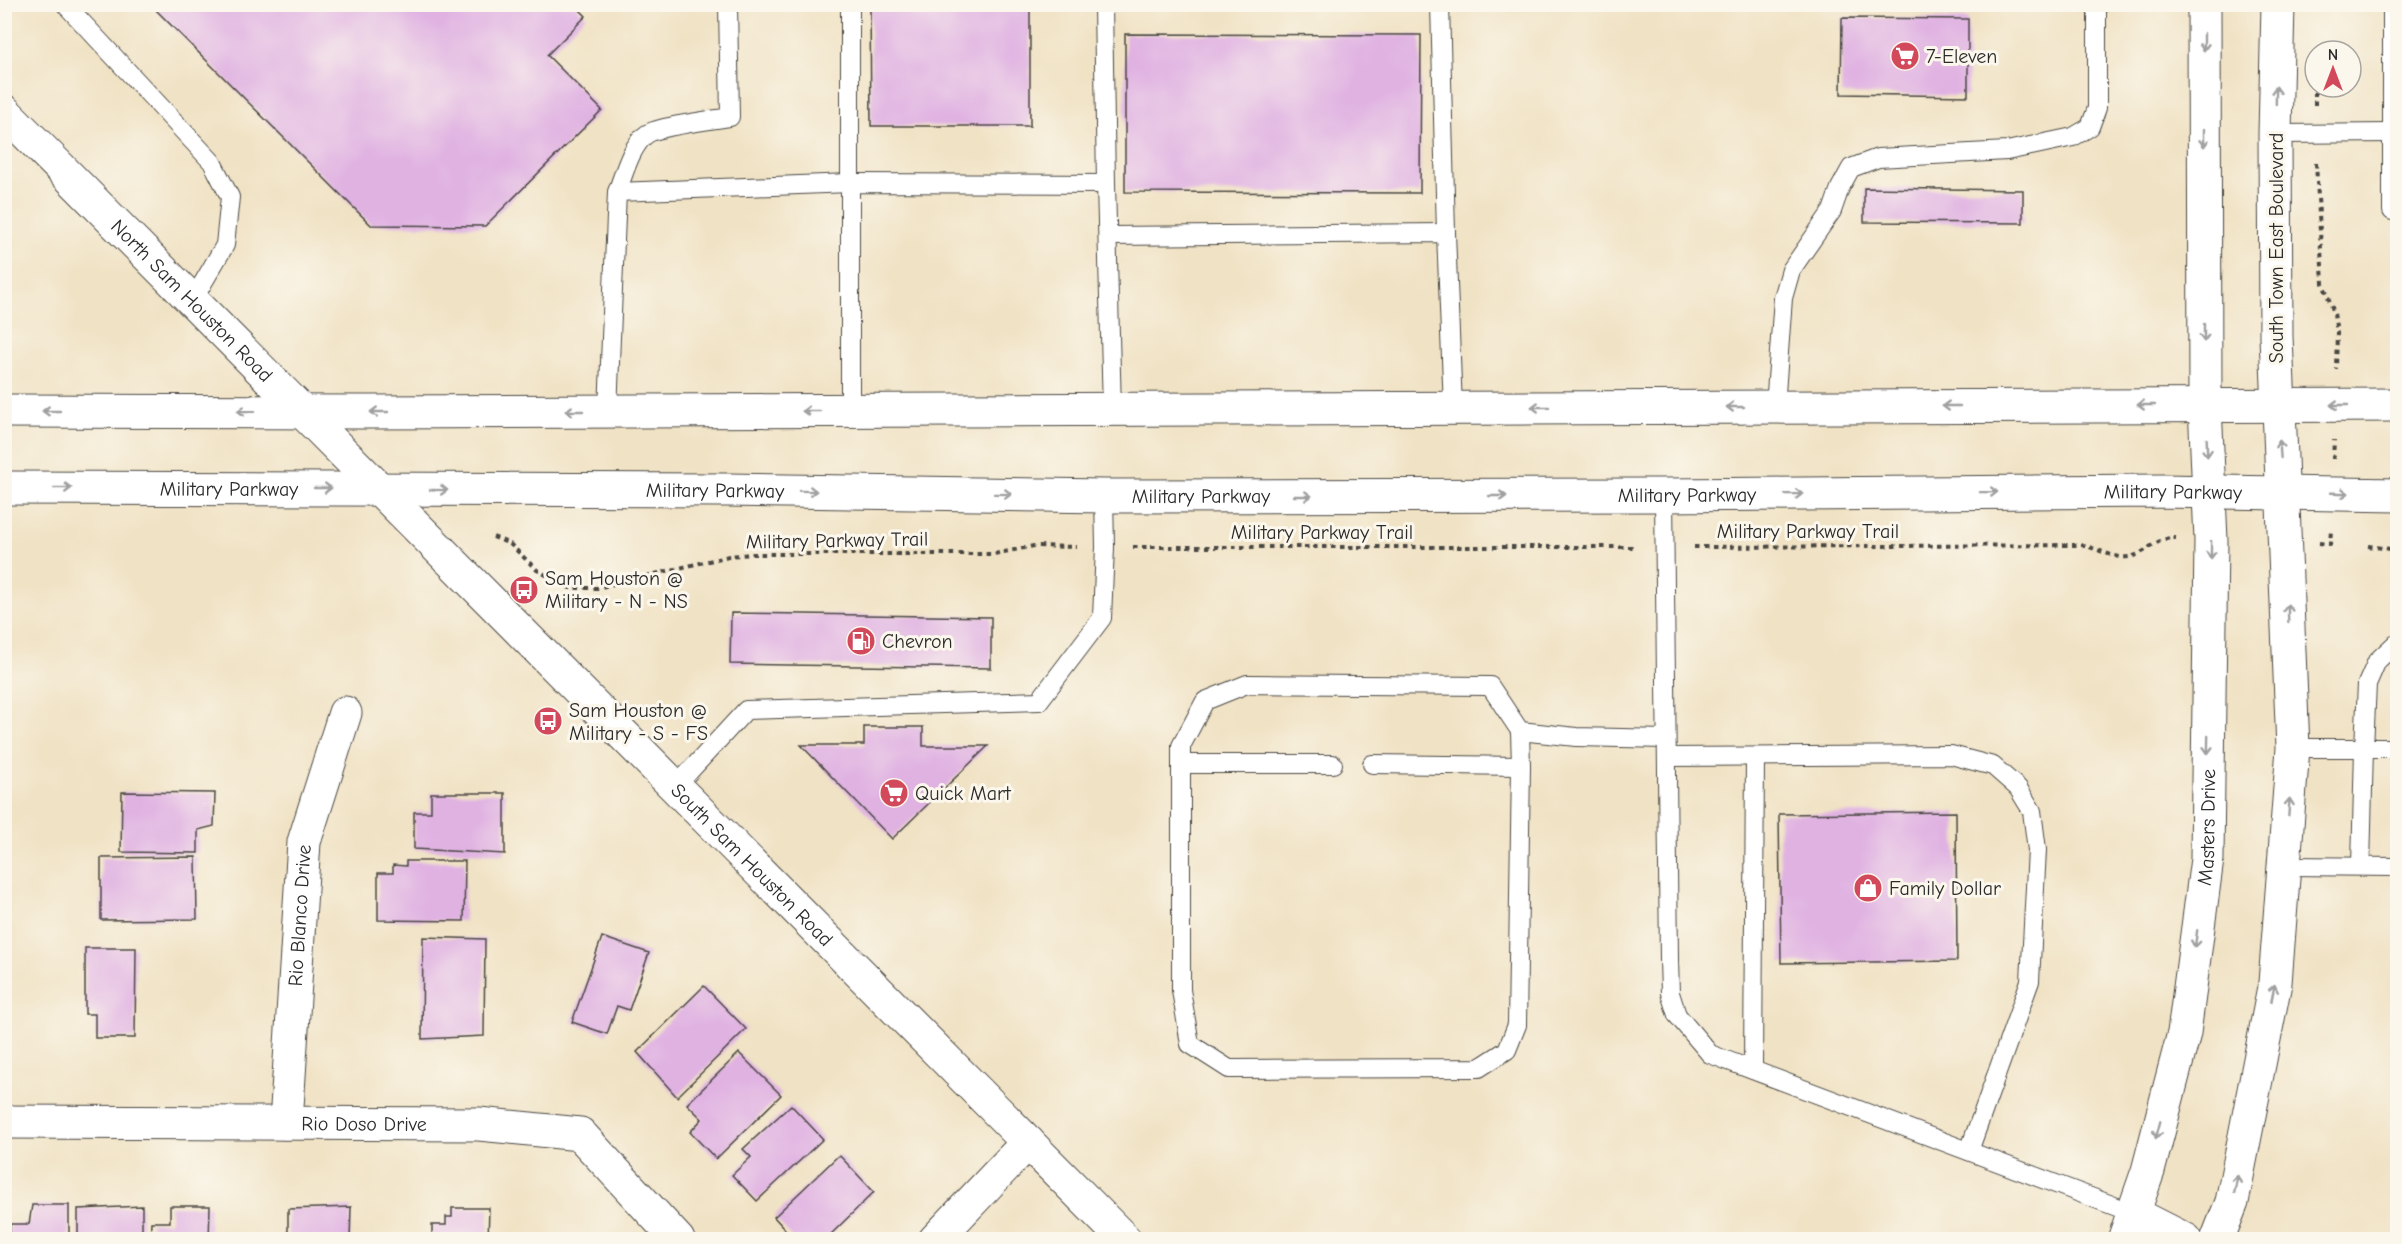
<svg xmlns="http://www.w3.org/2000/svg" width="2402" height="1244" font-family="'Comic Neue',sans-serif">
<rect width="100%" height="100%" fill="#fbf7ec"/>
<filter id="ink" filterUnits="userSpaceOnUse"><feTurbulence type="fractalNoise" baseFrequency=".0167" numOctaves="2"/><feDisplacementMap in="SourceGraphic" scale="12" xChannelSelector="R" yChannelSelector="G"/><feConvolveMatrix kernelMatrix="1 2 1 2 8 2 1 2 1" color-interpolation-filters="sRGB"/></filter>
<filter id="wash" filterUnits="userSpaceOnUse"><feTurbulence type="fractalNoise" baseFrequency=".008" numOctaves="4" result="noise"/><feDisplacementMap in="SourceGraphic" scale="24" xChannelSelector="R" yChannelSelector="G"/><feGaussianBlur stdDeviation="1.35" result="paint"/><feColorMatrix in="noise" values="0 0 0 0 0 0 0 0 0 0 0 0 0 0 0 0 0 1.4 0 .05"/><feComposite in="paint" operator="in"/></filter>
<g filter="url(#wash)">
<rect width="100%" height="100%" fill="#f0e2c4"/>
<g id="blocks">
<g fill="#e0b2e2">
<path d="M 150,4 L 574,4 L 586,16 L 547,55 L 602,110 L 485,226 L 371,225 Z"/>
<path d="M 870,4 L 1030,4 L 1030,126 L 871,126 Z"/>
<path d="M 1842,18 L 1968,19 L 1968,96 L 1841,94 Z"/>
<path d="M 1125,34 L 1421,35 L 1420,193 L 1125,192 Z"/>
<path d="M 1864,188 L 2023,190 L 2023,223 L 1864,222 Z"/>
<path d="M 731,613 L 991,617 L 991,668 L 730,664 Z"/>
<path d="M 864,727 L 923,727 L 923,746 L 988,746 L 892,839 L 801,745 L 864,745 Z"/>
<path d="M 122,792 L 215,793 L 214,826 L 198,830 L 198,853 L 121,852 Z"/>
<path d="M 431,793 L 505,793 L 505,854 L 414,849 L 414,812 L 431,812 Z"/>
<path d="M 1956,812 L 1957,961 L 1781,963 L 1779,814 Z"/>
<path d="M 196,857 L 197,919 L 101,920 L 101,858 Z"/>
<path d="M 406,861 L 465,861 L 464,921 L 378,920 L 378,873 L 393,873 L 393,865 L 406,866 Z"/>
<path d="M 423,937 L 485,939 L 484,1036 L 422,1039 Z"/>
<path d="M 602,937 L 649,953 L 629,1010 L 617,1006 L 607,1034 L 572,1022 Z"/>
<path d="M 85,948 L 136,948 L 135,1038 L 95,1038 L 95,1014 L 85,1014 Z"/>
<path d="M 704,986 L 746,1029 L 677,1097 L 637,1052 Z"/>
<path d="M 739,1053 L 781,1095 L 716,1159 L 690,1132 L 702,1119 L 687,1104 Z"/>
<path d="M 791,1105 L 823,1139 L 757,1201 L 732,1175 L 751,1157 L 743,1149 Z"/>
<path d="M 839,1155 L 874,1192 L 825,1240 L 795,1240 L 774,1217 Z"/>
<path d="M 32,1205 L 69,1205 L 69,1240 L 10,1240 L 10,1224 L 29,1224 Z"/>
<path d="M 142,1206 L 142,1240 L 78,1240 L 78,1209 Z"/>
<path d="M 170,1206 L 210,1206 L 209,1240 L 150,1240 L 151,1222 L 170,1222 Z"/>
<path d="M 351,1207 L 350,1240 L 288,1240 L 288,1209 Z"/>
<path d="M 452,1208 L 489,1208 L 488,1240 L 432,1240 L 432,1225 L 446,1225 L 446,1217 L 452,1217 Z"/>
</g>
</g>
</g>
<g filter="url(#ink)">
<use href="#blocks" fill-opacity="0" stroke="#494642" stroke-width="1.5"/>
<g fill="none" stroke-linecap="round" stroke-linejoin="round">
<g stroke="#494642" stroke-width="20">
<g id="service">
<path d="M 65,4 L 212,162 L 230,197 L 225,245 L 193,300"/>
<path d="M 850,4 L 850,411"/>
<path d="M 1103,4 L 1106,184"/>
<path d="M 1440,4 L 1446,233"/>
<path d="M 2392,4 L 2392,211 L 2398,211"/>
<path d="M 2275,134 L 2392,133"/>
<path d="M 617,192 C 624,174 631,145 647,134 C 660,126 713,120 730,117 L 728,4"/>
<path d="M 1108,236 L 1446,233 L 1453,408"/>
<path d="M 1775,407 L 1783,298 L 1791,270 L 1832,211 L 1840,188 L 1851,168 L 1878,158 L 2007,151 L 2073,137 L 2090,127 L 2097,108 L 2097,4"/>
<path d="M 608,411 L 617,192 L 850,183 L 1106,184 L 1112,410"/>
<path d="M 1664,495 L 1669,959 L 1670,993 L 1677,1015 L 1710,1054 L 2133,1213"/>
<path d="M 1520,731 L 1521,766 L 1517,1025 L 1507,1050 L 1479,1068 L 1229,1069 L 1190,1044 L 1181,990 L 1181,746 L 1205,701 L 1247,684 L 1490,686 L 1520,731 L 1576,737 L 1666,739"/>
<path d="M 2293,748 L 2398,748"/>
<path d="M 1667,757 L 1951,755 L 1993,766 L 2018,788 L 2032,811 L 2037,850 L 2030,981 L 1969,1151"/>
<path d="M 1181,764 L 1333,764"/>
<path d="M 1372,764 L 1521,766"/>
<path d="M 676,786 L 746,710 L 1039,701 L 1102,618 L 1105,547 L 1104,496"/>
<path d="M 2285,866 L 2398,867"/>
<path d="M 2361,866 L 2364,748 L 2367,684 L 2377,661 L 2394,645 L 2398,645"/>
<path d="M 1753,1070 L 1755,757"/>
</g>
</g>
<g stroke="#494642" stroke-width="35">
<g id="minor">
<path id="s1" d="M 4,1122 L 479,1124 L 580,1134 L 678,1240"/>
<path id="s2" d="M 286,1123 L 304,842 L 345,713"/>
<path d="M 935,1240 L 1028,1142"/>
</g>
</g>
<g stroke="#494642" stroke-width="35">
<g id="tertiary">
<path id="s3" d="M 4,111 L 1125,1240"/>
</g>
</g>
<g stroke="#494642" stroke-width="35">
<g id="secondary">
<path d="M 4,411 L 365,412 L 2398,405"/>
<path id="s4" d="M 4,488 L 729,490 L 1104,496 L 1664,495 L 2162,491 L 2398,495"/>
<path d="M 2133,1213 L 2186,1240"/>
<path id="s5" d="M 2124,1240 L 2148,1171 L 2184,1033 L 2207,859 L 2211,540 L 2205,405 L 2204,4"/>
<path d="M 2217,1240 L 2232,1202 L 2275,983 L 2293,748 L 2276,336 L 2275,134 L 2278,4"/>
</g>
</g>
<g stroke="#494642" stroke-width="4" stroke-dasharray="4.5 4.5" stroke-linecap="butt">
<path d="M 2315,105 L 2315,87"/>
<path d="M 2316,163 L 2323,283 L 2334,313 L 2337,333 L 2336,369"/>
<path d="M 2333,459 L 2334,440"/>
<path d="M 493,537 L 510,544 L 537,570 L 570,588 L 597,588 L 729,556 L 752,554 L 994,554 L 1034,546 L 1077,547"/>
<path d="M 2319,543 L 2330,544 L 2331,530"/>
<path d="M 2368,546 L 2398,550"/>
<path d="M 1133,547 L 1635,547"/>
<path d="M 1694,547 L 2082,545 C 2097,548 2114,559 2128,557 C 2147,555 2154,537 2176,538"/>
</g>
<use href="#service" stroke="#fff" stroke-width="18"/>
<use href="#minor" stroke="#fff" stroke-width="33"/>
<use href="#tertiary" stroke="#fff" stroke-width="33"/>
<use href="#secondary" stroke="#fff" stroke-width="33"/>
</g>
<defs><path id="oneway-shaft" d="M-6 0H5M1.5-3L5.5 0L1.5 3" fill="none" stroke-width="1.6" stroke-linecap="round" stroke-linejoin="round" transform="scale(1.5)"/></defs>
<g stroke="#a0a0a0">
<use href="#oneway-shaft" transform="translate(2204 42) rotate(90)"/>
<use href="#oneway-shaft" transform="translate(2276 95) rotate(-89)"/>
<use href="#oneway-shaft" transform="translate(2204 138) rotate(90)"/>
<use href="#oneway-shaft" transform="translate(2204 333) rotate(90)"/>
<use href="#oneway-shaft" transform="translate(2146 405) rotate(180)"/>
<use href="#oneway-shaft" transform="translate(2339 405) rotate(180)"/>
<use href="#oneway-shaft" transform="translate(1951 406) rotate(180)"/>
<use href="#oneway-shaft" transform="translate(1540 407) rotate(180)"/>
<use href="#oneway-shaft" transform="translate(1735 407) rotate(180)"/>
<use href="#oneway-shaft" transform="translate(51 411) rotate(180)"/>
<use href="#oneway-shaft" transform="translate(246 411) rotate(-179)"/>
<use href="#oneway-shaft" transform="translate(574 411) rotate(180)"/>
<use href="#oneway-shaft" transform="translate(811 411) rotate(180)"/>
<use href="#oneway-shaft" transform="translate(379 412) rotate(180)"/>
<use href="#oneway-shaft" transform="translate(2207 448) rotate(88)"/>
<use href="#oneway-shaft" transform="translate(2280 449) rotate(-94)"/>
<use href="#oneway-shaft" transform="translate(63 488)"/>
<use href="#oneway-shaft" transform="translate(323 488)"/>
<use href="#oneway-shaft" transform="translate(439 490) rotate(1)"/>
<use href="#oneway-shaft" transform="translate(808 491) rotate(1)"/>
<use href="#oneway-shaft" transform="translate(1989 492) rotate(-1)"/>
<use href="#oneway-shaft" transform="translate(2340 493) rotate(2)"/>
<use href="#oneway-shaft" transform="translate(1003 494) rotate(1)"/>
<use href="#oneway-shaft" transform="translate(1794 494) rotate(-1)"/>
<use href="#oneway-shaft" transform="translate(1303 496)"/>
<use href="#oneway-shaft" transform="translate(1498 496)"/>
<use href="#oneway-shaft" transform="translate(2211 550) rotate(91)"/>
<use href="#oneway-shaft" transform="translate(2288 613) rotate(-92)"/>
<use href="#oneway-shaft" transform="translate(2208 745) rotate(91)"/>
<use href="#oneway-shaft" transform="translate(2289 807) rotate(-86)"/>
<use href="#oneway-shaft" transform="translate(2196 939) rotate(98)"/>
<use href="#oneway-shaft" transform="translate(2273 993) rotate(-79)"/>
<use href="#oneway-shaft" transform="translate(2158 1130) rotate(105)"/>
<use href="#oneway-shaft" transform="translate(2236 1184) rotate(-79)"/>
</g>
</g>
<defs>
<g id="supermarket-disc" transform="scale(1.5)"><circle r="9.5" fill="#d1495b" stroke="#fbf7ec"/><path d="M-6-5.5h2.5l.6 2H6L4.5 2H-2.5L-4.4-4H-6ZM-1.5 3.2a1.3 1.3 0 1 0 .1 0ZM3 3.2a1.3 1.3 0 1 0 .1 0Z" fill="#fff"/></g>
<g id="bus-disc" transform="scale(1.5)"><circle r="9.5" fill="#d1495b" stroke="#fbf7ec"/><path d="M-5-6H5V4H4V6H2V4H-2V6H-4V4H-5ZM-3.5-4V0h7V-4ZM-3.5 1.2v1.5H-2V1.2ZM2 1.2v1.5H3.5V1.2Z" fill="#fff"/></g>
<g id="fuel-disc" transform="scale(1.5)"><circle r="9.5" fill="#d1495b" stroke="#fbf7ec"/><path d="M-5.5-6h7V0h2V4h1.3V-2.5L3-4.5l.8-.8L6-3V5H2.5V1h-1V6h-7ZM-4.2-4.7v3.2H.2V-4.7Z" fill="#fff"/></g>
<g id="shop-disc" transform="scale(1.5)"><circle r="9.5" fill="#d1495b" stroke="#fbf7ec"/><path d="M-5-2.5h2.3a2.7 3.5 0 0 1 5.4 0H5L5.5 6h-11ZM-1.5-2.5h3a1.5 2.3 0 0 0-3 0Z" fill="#fff"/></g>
</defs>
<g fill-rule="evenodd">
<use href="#supermarket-disc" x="1905" y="56"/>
<use href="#bus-disc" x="524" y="590"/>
<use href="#fuel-disc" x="861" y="641"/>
<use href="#bus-disc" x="548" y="721"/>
<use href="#supermarket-disc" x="894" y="793"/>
<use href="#shop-disc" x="1868" y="888"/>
</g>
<g text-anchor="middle" stroke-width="6" stroke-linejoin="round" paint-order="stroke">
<g font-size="20" fill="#2b2b2b" stroke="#fbf7ec" text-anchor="start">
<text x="1926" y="63">7-Eleven</text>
<text x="545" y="585">Sam Houston @<tspan x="545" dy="23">Military - N - NS</tspan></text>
<text x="882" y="648">Chevron</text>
<text x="569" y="717">Sam Houston @<tspan x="569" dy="23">Military - S - FS</tspan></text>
<text x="915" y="800">Quick Mart</text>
<text x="1889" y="895">Family Dollar</text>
</g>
<g font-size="20" fill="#2b2b2b" stroke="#fbf7ec">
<text transform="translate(2276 248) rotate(-90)" y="7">South Town East Boulevard</text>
<text dy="7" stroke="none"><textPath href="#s3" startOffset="267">North Sam Houston Road</textPath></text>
<text dy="7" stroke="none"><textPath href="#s4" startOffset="225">Military Parkway</textPath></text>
<text dy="7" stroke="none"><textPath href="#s4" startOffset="711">Military Parkway</textPath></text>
<text dy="7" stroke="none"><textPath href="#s4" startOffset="2169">Military Parkway</textPath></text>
<text dy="7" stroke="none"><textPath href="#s4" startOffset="1683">Military Parkway</textPath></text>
<text dy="7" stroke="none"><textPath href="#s4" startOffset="1197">Military Parkway</textPath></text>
<text x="1808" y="538">Military Parkway Trail</text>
<text x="1322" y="539">Military Parkway Trail</text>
<text transform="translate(837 540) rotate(-1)" y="7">Military Parkway Trail</text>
<text dy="7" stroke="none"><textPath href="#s5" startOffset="423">Masters Drive</textPath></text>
<text dy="7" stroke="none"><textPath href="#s3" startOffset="1062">South Sam Houston Road</textPath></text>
<text dy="7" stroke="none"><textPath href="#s2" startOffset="208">Rio Blanco Drive</textPath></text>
<text dy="7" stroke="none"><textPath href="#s1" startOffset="360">Rio Doso Drive</textPath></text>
</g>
</g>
<rect width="2402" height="1244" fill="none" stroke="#fbf7ec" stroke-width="24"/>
<g transform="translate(2333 69)"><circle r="28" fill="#fbf7ec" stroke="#a8a59f" stroke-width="1.5"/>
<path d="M0-4.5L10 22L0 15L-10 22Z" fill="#d1495b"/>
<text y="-9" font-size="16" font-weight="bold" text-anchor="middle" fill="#2b2b2b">N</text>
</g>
</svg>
